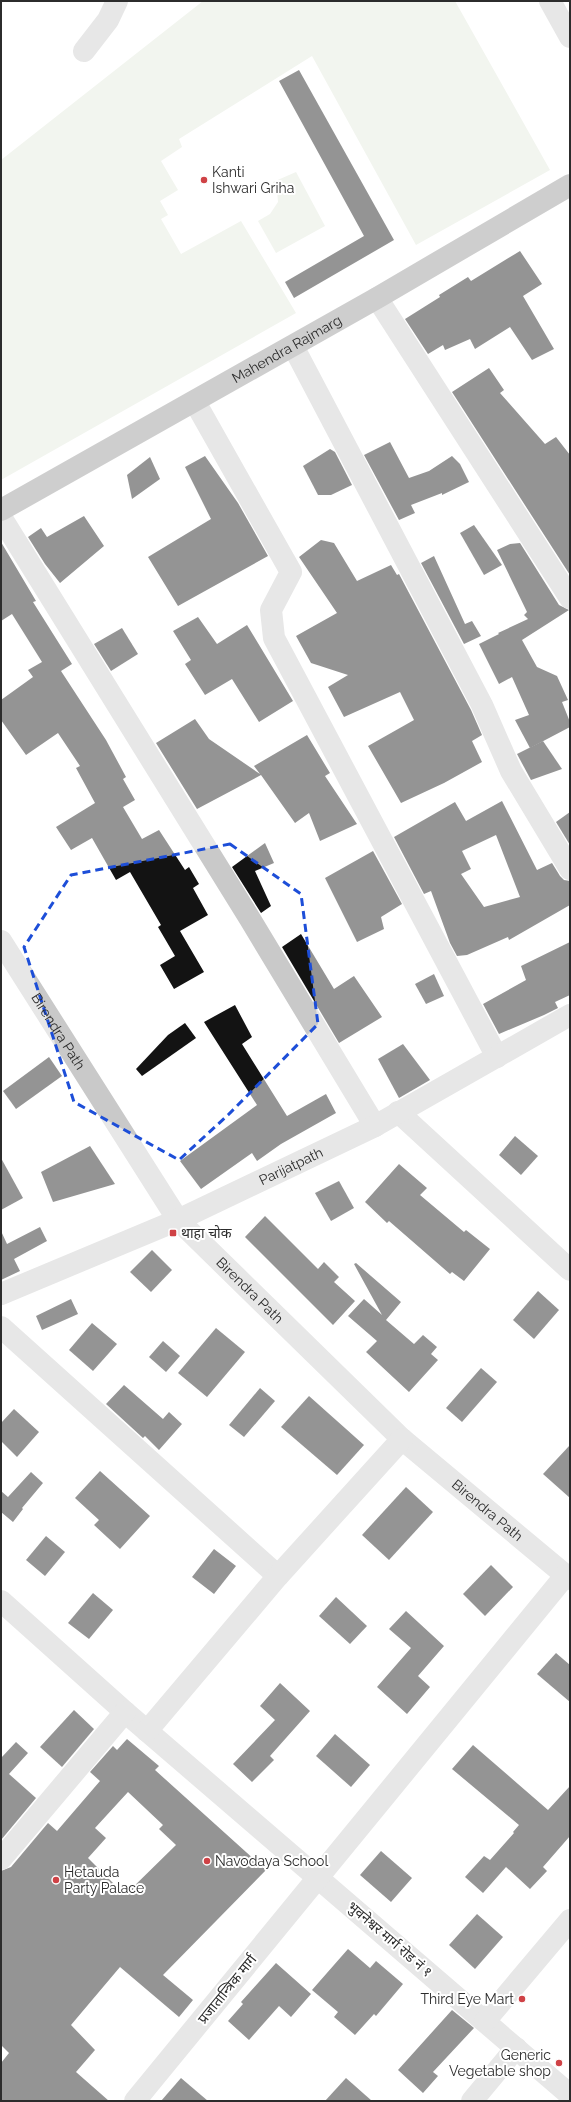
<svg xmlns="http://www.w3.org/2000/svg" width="571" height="2102" font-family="Raleway,'Noto Sans Devanagari',sans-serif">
<rect width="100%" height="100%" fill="#fff"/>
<g fill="#e2e8db">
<path d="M 203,1 L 455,1 L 550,170 L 416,245 L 312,56 L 179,139 L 182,147 L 161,161 L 178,190 L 160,201 L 168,215 L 161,219 L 181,254 L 241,221 L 296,313 L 1,480 L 1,160 Z"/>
<path d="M 296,172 L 325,226 L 276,253 L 258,221 L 270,214 L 278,202 L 277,190 L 273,182 Z"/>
</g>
<g fill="#131313" fill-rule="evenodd">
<path d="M 299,70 L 394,240 L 294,298 L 285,282 L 364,236 L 279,81 Z"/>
<path d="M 520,251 L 542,284 L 523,296 L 554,349 L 532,360 L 510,327 L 475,349 L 470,339 L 445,350 L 443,345 L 428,354 L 405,319 L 440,297 L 439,295 L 468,277 L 471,281 Z"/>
<path d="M 489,368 L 504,390 L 500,393 L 545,444 L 556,437 L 570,455 L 570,575 L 452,392 Z"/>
<path d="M 390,442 L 409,478 L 429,471 L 452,456 L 460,464 L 469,482 L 442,495 L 442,493 L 411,505 L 415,513 L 399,520 L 364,455 Z"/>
<path d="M 330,449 L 335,452 L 352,485 L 331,495 L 318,495 L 303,466 Z"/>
<path d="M 205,456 L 238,503 L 268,556 L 178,606 L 148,557 L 211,519 L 185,467 Z"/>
<path d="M 150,457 L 160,479 L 132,499 L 127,475 Z"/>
<path d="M 84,516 L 104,546 L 60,583 L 45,564 L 28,537 L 41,528 L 47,537 Z"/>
<path d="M 474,525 L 502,565 L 484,575 L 460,533 Z"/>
<path d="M 321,540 L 334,543 L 357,581 L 391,565 L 397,575 L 399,574 L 471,710 L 482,735 L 472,741 L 482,762 L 444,783 L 401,803 L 368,746 L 414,720 L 400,692 L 344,717 L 328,687 L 348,675 L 311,663 L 296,636 L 337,613 L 299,557 Z"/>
<path d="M 1,542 L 36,601 L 33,602 L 72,664 L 61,671 L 106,740 L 126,777 L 123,779 L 135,800 L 123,807 L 142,839 L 159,830 L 185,870 L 189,867 L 199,884 L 193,888 L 208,915 L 180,931 L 204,972 L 174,989 L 160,965 L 175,956 L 158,927 L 161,925 L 130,872 L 116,880 L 92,838 L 71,850 L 56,827 L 95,803 L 76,768 L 80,766 L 58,733 L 26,755 L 1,720 L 1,700 L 33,677 L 28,670 L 42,662 L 12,614 L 1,621 Z"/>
<path d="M 520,543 L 559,605 L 569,610 L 522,640 L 537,667 L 557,676 L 568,700 L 562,702 L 570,722 L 570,727 L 530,748 L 515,720 L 529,715 L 512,677 L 499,684 L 479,644 L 499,634 L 498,633 L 528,619 L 524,615 L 527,612 L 497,550 L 510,544 Z"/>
<path d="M 434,556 L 465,624 L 472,621 L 481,636 L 464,644 L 421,563 Z"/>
<path d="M 198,617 L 217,644 L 247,625 L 293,701 L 259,722 L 232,679 L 205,695 L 185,664 L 191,660 L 173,631 Z"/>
<path d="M 122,628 L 138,654 L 111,671 L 94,644 Z"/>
<path d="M 195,719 L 209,739 L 260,774 L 254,766 L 307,735 L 330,773 L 325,776 L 357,824 L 320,841 L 309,813 L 295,823 L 261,775 L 197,809 L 156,743 Z"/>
<path d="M 543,741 L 562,769 L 531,780 L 517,754 Z"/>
<path d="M 502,801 L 537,870 L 552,863 L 560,876 L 564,880 L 570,881 L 570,905 L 509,940 L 508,937 L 467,955 L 457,956 L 450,943 L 431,891 L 424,894 L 394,837 L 455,802 L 466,821 ZM 496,835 L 520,897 L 484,907 L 461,874 L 471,869 L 462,851 Z"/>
<path d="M 570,812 L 570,845 L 556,822 Z"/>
<path d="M 265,843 L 274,863 L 255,871 L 271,906 L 261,913 L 232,867 Z"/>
<path d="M 373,851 L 402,904 L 381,917 L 384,929 L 357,942 L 325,878 Z"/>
<path d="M 301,934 L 334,989 L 354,976 L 382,1017 L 339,1043 L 282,947 Z"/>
<path d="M 570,942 L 570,995 L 555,1002 L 558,1008 L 544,1015 L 499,1034 L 483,1004 L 526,980 L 521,966 Z"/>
<path d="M 434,974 L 444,996 L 426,1004 L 415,984 Z"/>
<path d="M 235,1005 L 252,1037 L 242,1044 L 287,1116 L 326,1094 L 336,1113 L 281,1144 L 257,1161 L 252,1153 L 201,1189 L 180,1161 L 257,1105 L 204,1022 Z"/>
<path d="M 185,1023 L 196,1038 L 142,1076 L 136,1069 L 168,1035 Z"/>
<path d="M 403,1044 L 430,1080 L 399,1098 L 378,1059 Z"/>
<path d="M 49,1057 L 62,1076 L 16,1109 L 3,1091 Z"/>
<path d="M 515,1136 L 538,1156 L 521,1175 L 499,1155 Z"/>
<path d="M 90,1146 L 115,1184 L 53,1202 L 41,1172 Z"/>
<path d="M 1,1158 L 23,1198 L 1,1210 Z"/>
<path d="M 399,1164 L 427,1188 L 420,1195 L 464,1232 L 466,1230 L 490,1249 L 464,1281 L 452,1272 L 450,1274 L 389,1221 L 387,1223 L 365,1202 Z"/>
<path d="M 339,1181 L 354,1208 L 331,1221 L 315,1193 Z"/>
<path d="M 265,1216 L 318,1269 L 324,1262 L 339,1277 L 334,1282 L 355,1301 L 333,1325 L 245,1237 Z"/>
<path d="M 40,1227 L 47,1241 L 14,1259 L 20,1271 L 1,1280 L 1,1231 L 7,1244 Z"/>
<path d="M 152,1250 L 172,1270 L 151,1292 L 130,1272 Z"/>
<path d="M 356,1263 L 401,1302 L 386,1320 L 414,1344 L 423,1335 L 437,1347 L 431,1354 L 438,1360 L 409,1392 L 366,1352 L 377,1341 L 348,1316 L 364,1299 L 382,1315 L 354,1264 Z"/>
<path d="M 538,1291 L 559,1310 L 534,1339 L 513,1320 Z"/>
<path d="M 71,1299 L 78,1314 L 42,1330 L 36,1316 Z"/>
<path d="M 92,1323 L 117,1344 L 93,1371 L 69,1350 Z"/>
<path d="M 216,1328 L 245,1352 L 207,1397 L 178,1373 Z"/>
<path d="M 163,1341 L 180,1356 L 166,1372 L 149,1357 Z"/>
<path d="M 481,1368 L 497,1382 L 462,1422 L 446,1408 Z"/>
<path d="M 124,1385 L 163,1419 L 169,1412 L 182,1424 L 159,1450 L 145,1436 L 143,1438 L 106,1404 Z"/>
<path d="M 260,1388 L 275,1401 L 244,1437 L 229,1425 Z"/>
<path d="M 309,1396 L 364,1445 L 337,1475 L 281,1427 Z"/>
<path d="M 14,1409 L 39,1432 L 17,1457 L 1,1441 L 1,1423 Z"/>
<path d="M 570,1445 L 570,1498 L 543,1474 Z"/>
<path d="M 100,1471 L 150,1516 L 120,1549 L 94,1525 L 99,1520 L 75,1498 Z"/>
<path d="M 31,1472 L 43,1483 L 22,1508 L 23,1509 L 13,1522 L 1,1512 L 1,1491 L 8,1497 Z"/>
<path d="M 406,1487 L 433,1512 L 389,1560 L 362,1535 Z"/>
<path d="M 46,1536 L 65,1552 L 45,1576 L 26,1560 Z"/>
<path d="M 214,1549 L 236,1566 L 214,1594 L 192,1577 Z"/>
<path d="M 491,1565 L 513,1587 L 485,1616 L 463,1594 Z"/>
<path d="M 93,1593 L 113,1610 L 89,1639 L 68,1623 Z"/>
<path d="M 336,1597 L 367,1626 L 350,1644 L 319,1616 Z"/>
<path d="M 406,1611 L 444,1646 L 418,1676 L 430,1687 L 407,1714 L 377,1687 L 411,1648 L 389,1629 Z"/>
<path d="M 556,1653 L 570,1665 L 570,1702 L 537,1674 Z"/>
<path d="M 280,1683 L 310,1711 L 270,1756 L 274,1760 L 252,1782 L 233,1764 L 275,1720 L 260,1706 Z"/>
<path d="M 74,1710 L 94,1729 L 62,1767 L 40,1747 Z"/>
<path d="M 335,1734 L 370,1765 L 351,1787 L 316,1756 Z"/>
<path d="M 127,1739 L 159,1766 L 155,1770 L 266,1870 L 163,1975 L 193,2000 L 179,2017 L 120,1967 L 71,2025 L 95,2050 L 76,2072 L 109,2101 L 1,2101 L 1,2063 L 9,2053 L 1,2045 L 1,1871 L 11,1867 L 48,1823 L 57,1831 L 100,1781 L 90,1772 L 113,1746 L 117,1750 ZM 128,1792 L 163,1825 L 159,1829 L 176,1845 L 125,1895 L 88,1858 L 106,1838 L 95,1828 Z"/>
<path d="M 16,1742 L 28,1753 L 9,1774 L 36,1798 L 1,1840 L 1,1758 Z"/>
<path d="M 473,1745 L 548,1810 L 570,1786 L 570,1836 L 543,1867 L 547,1871 L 530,1889 L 506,1867 L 483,1893 L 465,1877 L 484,1856 L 490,1860 L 514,1833 L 513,1832 L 519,1825 L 452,1769 Z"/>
<path d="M 381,1851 L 412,1878 L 391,1902 L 360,1875 Z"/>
<path d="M 477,1914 L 503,1937 L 475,1969 L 449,1945 Z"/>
<path d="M 348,1949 L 370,1968 L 376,1961 L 403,1984 L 376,2016 L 374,2014 L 355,2035 L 334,2017 L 338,2012 L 312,1990 Z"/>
<path d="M 276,1963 L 311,1994 L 291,2017 L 279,2006 L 249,2040 L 228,2021 L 243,2004 L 241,2002 Z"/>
<path d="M 452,2010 L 474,2028 L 433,2072 L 438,2076 L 423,2093 L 398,2070 Z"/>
<path d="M 181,2078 L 208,2101 L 161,2101 Z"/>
<path d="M 346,2078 L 372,2101 L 325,2101 Z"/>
</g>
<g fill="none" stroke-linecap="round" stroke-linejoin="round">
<g stroke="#c9c9c9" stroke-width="22">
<path d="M 550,1 L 570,37"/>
<path d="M 84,51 L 108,20 L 117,1"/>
<path d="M 377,298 L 570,598"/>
<path d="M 293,346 L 482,705 L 511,771 L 570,869"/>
<path d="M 195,402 L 291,572 L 271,610 L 274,638 L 497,1057"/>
<path d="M 1,517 L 250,919 L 375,1126"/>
<path id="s1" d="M 1,941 L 178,1220 L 402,1439 L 570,1579"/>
<path d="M 398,1112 L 570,1270"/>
<path id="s2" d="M 1,1294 L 178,1220 L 375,1126 L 570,1015"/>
<path d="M 1,1327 L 278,1576"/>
<path d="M 1,1601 L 125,1712 L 570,2095"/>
<path d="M 147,1731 L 278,1576 L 402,1439"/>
<path d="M 1,1859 L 125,1712"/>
<path d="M 485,2021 L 570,1920"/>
<path d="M 135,2101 L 565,1576"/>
<path d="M 472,2101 L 516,2048"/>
</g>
<path stroke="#939393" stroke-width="22" id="s3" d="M 1,510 L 377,298 L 570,185"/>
</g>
<path d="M0 0H571V2102H0ZM 230,844 L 301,894 L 318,1024 L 228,1115 L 179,1160 L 74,1102 L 24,947 L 71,875 Z" fill="#fff" fill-opacity=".55" fill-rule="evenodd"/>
<path fill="none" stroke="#1d4ed8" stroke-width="3" stroke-dasharray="8 5" stroke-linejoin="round" d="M 230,844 L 301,894 L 318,1024 L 228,1115 L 179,1160 L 74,1102 L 24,947 L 71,875 Z"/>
<g fill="#cf4246" stroke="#fff" stroke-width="1.5">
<circle cx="204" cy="180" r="4"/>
<rect x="169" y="1229" width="8" height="8" rx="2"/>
<circle cx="207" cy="1861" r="4"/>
<circle cx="56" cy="1880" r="4"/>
<circle cx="522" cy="1999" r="4"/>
<circle cx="559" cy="2063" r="4"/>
</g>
<g text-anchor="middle" stroke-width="4" stroke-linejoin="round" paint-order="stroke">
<g font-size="14" fill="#2c2c2c" stroke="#fff" text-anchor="start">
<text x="212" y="177">Kanti<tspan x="212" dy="16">Ishwari Griha</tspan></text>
<text x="181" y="1238">थाहा चोक</text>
<text x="215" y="1866">Navodaya School</text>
<text x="64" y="1877">Hetauda<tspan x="64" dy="16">Party Palace</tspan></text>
<text x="514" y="2004" text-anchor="end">Third Eye Mart</text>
<text x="551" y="2060" text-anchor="end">Generic<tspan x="551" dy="16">Vegetable shop</tspan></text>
</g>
<g font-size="14" fill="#2c2c2c" stroke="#fff">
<text dy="5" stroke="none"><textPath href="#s3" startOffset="328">Mahendra Rajmarg</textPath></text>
<text dy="5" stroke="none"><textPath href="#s1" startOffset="107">Birendra Path</textPath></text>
<text dy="5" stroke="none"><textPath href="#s2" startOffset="317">Parijatpath</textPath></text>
<text dy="5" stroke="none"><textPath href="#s1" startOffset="431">Birendra Path</textPath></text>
<text dy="5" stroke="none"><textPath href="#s1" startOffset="755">Birendra Path</textPath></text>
<text transform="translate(390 1939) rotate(41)" y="5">भुवनेश्वर मार्ग रोड नं १</text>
<text transform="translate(227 1989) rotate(-51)" y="5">प्रजातान्त्रिक मार्ग</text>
</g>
</g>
<rect width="571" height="2102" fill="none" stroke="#2c2c2c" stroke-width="4"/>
</svg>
